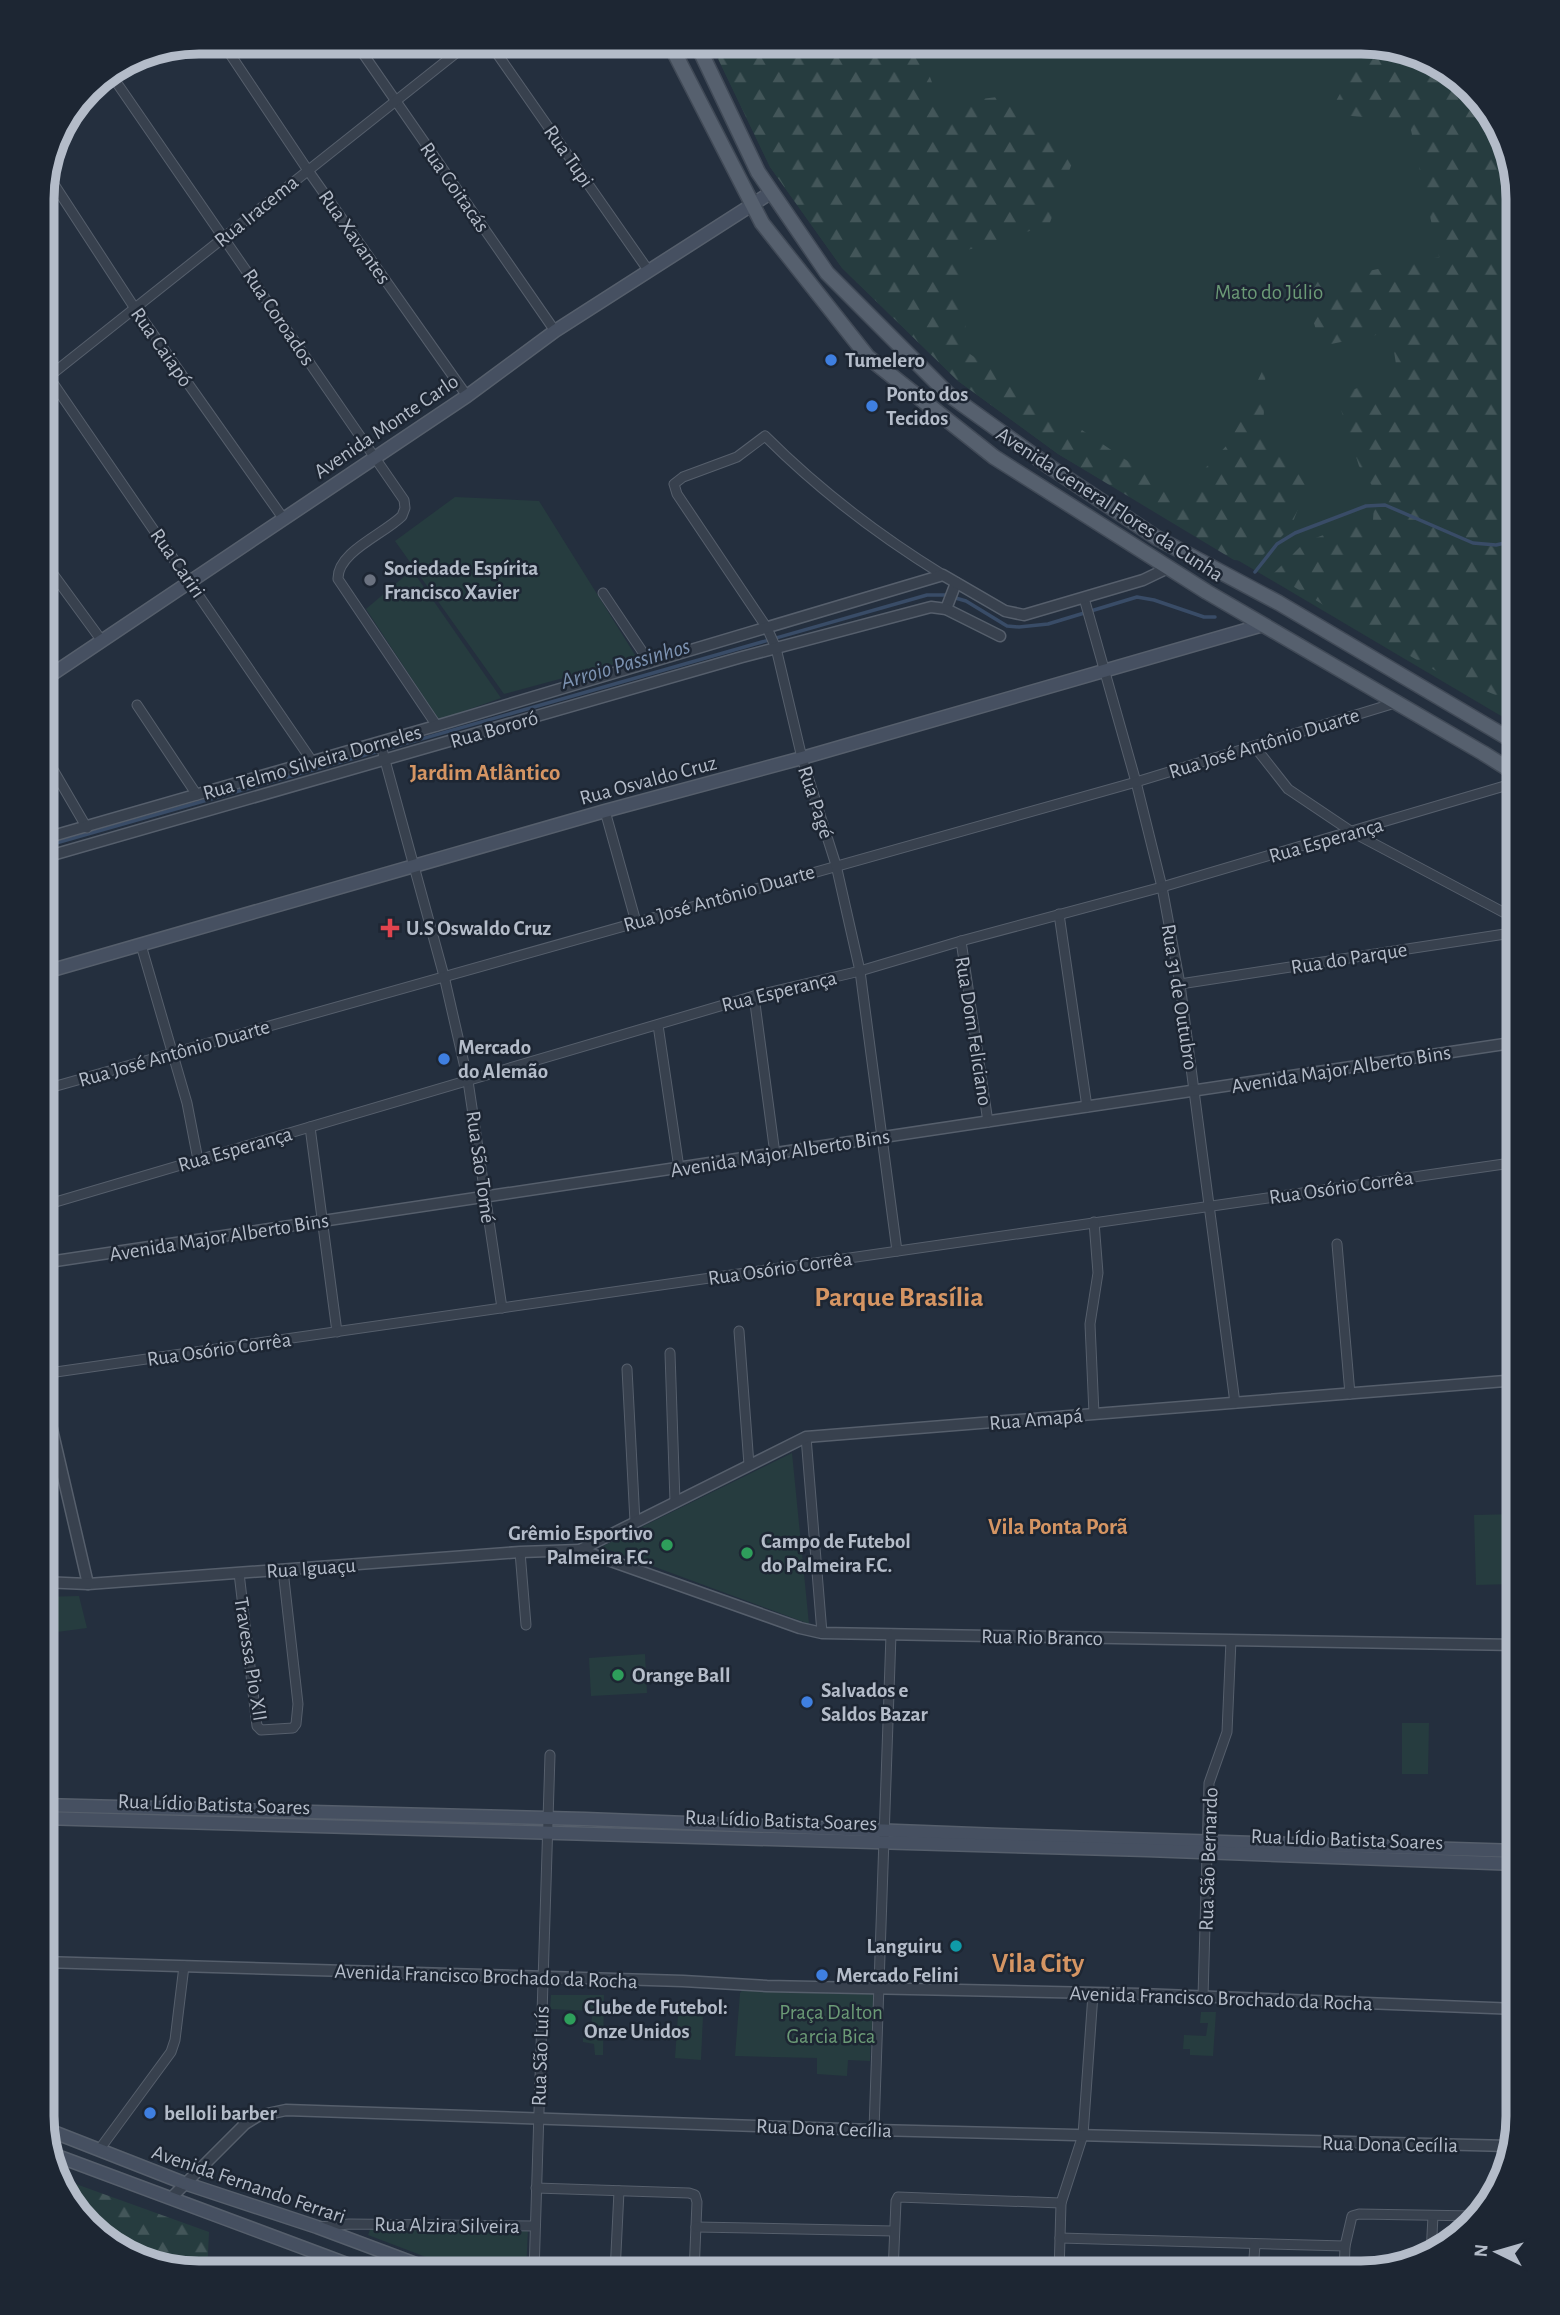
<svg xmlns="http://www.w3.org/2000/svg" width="1560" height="2315" font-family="'Alegreya Sans',sans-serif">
<defs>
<pattern id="forest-firs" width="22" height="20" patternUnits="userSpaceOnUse" patternTransform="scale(1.75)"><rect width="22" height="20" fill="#263c3f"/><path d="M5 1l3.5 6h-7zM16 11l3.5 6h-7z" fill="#435659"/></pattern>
</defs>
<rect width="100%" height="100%" fill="#242f3e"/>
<g fill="#263c3f">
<path d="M 710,42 L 1370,42 L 1448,68 L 1497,121 L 1518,199 L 1518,726 L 1058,454 L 958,381 L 842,268 L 770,167 Z"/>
<path d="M 455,497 L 539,501 L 637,658 L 504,694 L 395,541 Z"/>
<path d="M 412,570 L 501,698 L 439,720 L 366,609 Z"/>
<path d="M 792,1453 L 809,1624 L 601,1547 Z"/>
<path d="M 1517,1514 L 1518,1559 L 1513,1560 L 1514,1584 L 1476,1585 L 1474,1515 Z"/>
<path d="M 79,1596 L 87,1628 L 42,1634 L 42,1597 Z"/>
<path d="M 645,1654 L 647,1693 L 591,1696 L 589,1658 Z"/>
<path d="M 1402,1723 L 1429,1723 L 1428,1774 L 1402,1774 Z"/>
<path d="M 747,1985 L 879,1987 L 877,2030 L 871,2037 L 870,2061 L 848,2060 L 847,2076 L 817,2074 L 817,2058 L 735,2056 L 740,1993 Z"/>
<path d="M 551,1995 L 604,1995 L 603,2055 L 595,2055 L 594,2044 L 583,2042 L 583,2038 L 591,2038 L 592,2011 L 550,2009 Z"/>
<path d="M 1201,2012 L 1216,2012 L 1213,2056 L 1190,2055 L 1190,2049 L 1183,2049 L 1184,2035 L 1206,2036 L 1208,2023 L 1200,2023 Z"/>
<path d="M 678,2015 L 703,2016 L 701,2060 L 675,2058 Z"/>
<path d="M 372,2224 L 528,2229 L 526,2273 L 468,2273 L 368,2235 Z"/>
<path d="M 1263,2261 L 1328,2264 L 1328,2273 L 1263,2273 Z"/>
</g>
<g fill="url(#forest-firs)">
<path d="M 710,42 L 917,42 L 940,104 L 1014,95 L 1075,155 L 1049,225 L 961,252 L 967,352 L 1179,496 L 1228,444 L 1266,363 L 1263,432 L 1312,473 L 1291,527 L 1256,562 L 1234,560 L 1058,454 L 958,381 L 842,268 L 770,167 Z"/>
<path d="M 1368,42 L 1448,68 L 1497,121 L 1518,199 L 1518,704 L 1436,671 L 1348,620 L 1273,574 L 1305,542 L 1355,523 L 1373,520 L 1375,490 L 1359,466 L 1336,394 L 1398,377 L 1391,332 L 1321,346 L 1302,284 L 1439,257 L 1409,121 L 1329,114 Z"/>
<path d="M 59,2178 L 209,2232 L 207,2273 L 190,2273 L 112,2247 L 63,2194 Z"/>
</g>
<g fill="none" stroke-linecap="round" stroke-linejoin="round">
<g stroke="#394c67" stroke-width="3.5">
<path d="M 1255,572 L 1277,544 L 1295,533 L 1366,506 L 1385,505 L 1473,543 L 1496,545 L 1518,540"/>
<path d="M 42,847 L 927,595 L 945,595 L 966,601 L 1007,626 L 1019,627 L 1048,624 L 1137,597 L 1154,600 L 1204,617 L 1215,617"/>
</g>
<g stroke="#565f6c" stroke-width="11">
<g id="minor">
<path d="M 222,42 L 307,169 L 467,396"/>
<path d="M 355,42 L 555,331"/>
<path d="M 489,42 L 648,270"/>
<path d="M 110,73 L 404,500 L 405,508 L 402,516 C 384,534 337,552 338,579 L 437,726"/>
<path d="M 46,172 L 134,307 L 283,518"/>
<path d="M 42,367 L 312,761"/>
<path d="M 42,382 L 470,42"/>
<path d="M 42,559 L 102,641"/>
<path d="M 603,593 L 650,663"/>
<path d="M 1084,598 L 1136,782 L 1162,887 L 1180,984 L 1235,1403"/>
<path d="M 137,705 L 197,795"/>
<path d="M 380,742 L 444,976 L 468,1081 L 502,1308"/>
<path d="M 1255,747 L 1288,789 L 1352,832 L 1518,920"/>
<path d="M 48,761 L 87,828"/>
<path d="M 605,811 L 636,922"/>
<path d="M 1059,914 L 1087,1107"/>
<path d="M 961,941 L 988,1122"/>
<path d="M 141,945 L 187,1103 L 198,1160"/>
<path d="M 1180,984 L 1518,932"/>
<path d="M 754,996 L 775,1154"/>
<path d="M 658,1025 L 679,1168"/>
<path d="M 42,1090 L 1136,782 L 1395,703"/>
<path d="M 310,1127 L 337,1332"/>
<path d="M 42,1206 L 754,996 L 860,971 L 961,941 L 1162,887 L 1518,782"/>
<path d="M 1337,1244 L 1350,1394"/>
<path d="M 897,1251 L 860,971 L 836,865 L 802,758 L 776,648 L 767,628 L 677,494 L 674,484 L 683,477 L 737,457 L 765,436 C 819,490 878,535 943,575"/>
<path d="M 739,1331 L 749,1465"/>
<path d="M 670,1353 L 675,1502"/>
<path d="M 627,1369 L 635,1522"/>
<path d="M 42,1374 L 1518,1162"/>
<path d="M 1094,1414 L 1090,1324 L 1098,1273 L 1094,1222"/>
<path d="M 806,1437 L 822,1633"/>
<path d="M 520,1552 L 526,1625"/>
<path d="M 239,1573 L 257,1726 L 261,1730 L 293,1728 L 296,1724 L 298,1704 L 283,1570"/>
<path d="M 1203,1997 L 1209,1783 L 1227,1732 L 1231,1640"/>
<path d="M 874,2130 L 891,1634"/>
<path d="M 99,2150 L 171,2052 L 175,2040 L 184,1966"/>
<path d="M 536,2188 L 689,2193 L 695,2195 L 697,2202 L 694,2273"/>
<path d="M 320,2227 L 349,2224 L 535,2226"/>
<path d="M 696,2227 L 894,2231"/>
<path d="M 1060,2238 L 1345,2246"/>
<path d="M 1431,2254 L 1433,2216"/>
<path d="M 534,2273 L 550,1755"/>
<path d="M 615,2273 L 619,2191"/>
<path d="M 893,2273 L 896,2201 L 898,2197 L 1061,2203"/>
<path d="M 1059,2273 L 1061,2203 L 1083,2135 L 1093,1994"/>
<path d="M 1253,2273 L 1255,2244"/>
<path d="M 1344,2273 L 1345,2246 L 1352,2216 L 1359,2214 L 1476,2216"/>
</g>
</g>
<g stroke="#565f6c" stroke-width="13">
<g id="tertiary">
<path d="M 946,609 L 956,583"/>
<path d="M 42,839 L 446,723 L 943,575 L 1005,611 L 1024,615 L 1143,580 L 1168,568"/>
<path d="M 42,858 L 742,657 L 931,607 L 946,609 L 1000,636"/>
<path d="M 42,1263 L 1518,1042"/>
<path d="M 42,1386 L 88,1584"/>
<path d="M 580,1550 L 806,1437 L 1518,1380"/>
<path d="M 42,1582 L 88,1584 L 520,1552 L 580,1550 L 800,1628 L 822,1633 L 1518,1645"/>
<path d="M 42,1962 L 683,1981 L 767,1986 L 1141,1994 L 1518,2009"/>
<path d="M 171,2198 L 245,2124 L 258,2116 L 286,2110 L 874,2130 L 1510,2146"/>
</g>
</g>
<g stroke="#565f6c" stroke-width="15">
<g id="secondary">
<path d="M 42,681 L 467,396 L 555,331 L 772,192"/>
<path d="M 42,973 L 605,811 L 802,758 L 1263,625"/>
<path d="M 42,1805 L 585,1819 L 1000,1835 L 1518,1851"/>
<path d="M 42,1818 L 1147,1850 L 1518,1864"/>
<path d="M 46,2129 L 184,2183 L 317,2227 L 440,2273"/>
<path d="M 52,2154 L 371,2273"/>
</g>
</g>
<g stroke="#414a57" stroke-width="17">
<g id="primary">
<path d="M 669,42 L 762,223 L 868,357 L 994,457 L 1207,592 L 1483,753 L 1518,775"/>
<path d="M 696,42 L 758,172 L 827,273 L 948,394 L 1050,467 L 1157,538 L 1279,603 L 1518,744"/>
</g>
</g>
<use href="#minor" stroke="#38414e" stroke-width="9"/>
<use href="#tertiary" stroke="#38414e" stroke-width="10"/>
<use href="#secondary" stroke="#465061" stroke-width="12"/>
<use href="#primary" stroke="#56606e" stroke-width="14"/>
</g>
<g fill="#3f7fe0" stroke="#1d2633" stroke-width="2.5">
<circle cx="831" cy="360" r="7"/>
<circle cx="872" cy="406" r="7"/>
<circle cx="444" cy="1059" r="7"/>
<circle cx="807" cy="1702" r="7"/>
<circle cx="822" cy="1975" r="7"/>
<circle cx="150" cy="2113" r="7"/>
</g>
<circle fill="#6b7280" stroke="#1d2633" stroke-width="2.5" cx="370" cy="580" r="7"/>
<path fill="#e0444e" stroke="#1d2633" stroke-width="2.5" d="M386.5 917.5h7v7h7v7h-7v7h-7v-7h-7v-7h7z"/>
<g fill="#2e9e5b" stroke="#1d2633" stroke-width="2.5">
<circle cx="667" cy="1545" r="7"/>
<circle cx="747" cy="1553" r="7"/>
<circle cx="618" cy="1675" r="7"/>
<circle cx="570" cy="2019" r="7"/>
</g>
<circle fill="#0f9aa8" stroke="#1d2633" stroke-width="2.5" cx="956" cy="1946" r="7"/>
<g text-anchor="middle" stroke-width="5" stroke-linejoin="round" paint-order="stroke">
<g font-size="21" fill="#b4bcc9" stroke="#1d2633">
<text transform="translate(569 156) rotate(55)" y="7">Rua Tupi</text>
<text transform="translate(455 187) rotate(55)" y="7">Rua Goitacás</text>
<text transform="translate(256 211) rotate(-39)" y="7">Rua Iracema</text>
<text transform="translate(355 237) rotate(55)" y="7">Rua Xavantes</text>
<text transform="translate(279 317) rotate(56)" y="7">Rua Coroados</text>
<text transform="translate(162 347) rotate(55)" y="7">Rua Caiapó</text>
<text transform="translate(386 426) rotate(-34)" y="7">Avenida Monte Carlo</text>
<text transform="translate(1110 504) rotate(33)" y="7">Avenida General Flores da Cunha</text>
<text transform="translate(178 563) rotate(55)" y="7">Rua Cariri</text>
<text transform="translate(494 729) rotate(-16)" y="7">Rua Bororó</text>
<text transform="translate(1264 743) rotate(-17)" y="7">Rua José Antônio Duarte</text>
<text transform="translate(312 762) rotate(-16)" y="7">Rua Telmo Silveira Dorneles</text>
<text transform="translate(648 780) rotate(-15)" y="7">Rua Osvaldo Cruz</text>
<text transform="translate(816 802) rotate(72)" y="7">Rua Pagé</text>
<text transform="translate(1326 840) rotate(-16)" y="7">Rua Esperança</text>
<text transform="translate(719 898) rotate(-16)" y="7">Rua José Antônio Duarte</text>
<text transform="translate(1349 958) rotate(-9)" y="7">Rua do Parque</text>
<text transform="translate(779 991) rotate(-14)" y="7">Rua Esperança</text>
<text transform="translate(1180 997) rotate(81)" y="7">Rua 31 de Outubro</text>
<text transform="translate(974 1031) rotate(81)" y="7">Rua Dom Feliciano</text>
<text transform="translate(174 1053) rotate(-16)" y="7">Rua José Antônio Duarte</text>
<text transform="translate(1341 1069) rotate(-9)" y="7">Avenida Major Alberto Bins</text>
<text transform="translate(235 1149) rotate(-16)" y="7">Rua Esperança</text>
<text transform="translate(780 1153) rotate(-9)" y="7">Avenida Major Alberto Bins</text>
<text transform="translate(481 1167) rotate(82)" y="7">Rua São Tomé</text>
<text transform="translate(1341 1187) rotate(-8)" y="7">Rua Osório Corrêa</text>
<text transform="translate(219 1237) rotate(-9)" y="7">Avenida Major Alberto Bins</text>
<text transform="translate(780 1268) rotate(-8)" y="7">Rua Osório Corrêa</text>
<text transform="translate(219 1349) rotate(-8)" y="7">Rua Osório Corrêa</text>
<text transform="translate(1036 1419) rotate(-5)" y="7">Rua Amapá</text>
<text transform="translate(311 1568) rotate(-4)" y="7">Rua Iguaçu</text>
<text transform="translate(1042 1637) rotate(1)" y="7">Rua Rio Branco</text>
<text transform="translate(251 1659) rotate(81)" y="7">Travessa Pio XII</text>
<text transform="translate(214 1804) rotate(2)" y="7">Rua Lídio Batista Soares</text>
<text transform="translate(781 1820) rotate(2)" y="7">Rua Lídio Batista Soares</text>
<text transform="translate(1347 1839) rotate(2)" y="7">Rua Lídio Batista Soares</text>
<text transform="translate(1208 1859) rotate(-88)" y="7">Rua São Bernardo</text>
<text transform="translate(486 1976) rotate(2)" y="7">Avenida Francisco Brochado da Rocha</text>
<text transform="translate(1221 1998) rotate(2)" y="7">Avenida Francisco Brochado da Rocha</text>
<text transform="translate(540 2056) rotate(-88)" y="7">Rua São Luís</text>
<text transform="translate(824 2128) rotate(2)" y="7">Rua Dona Cecília</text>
<text transform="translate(1390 2144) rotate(1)" y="7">Rua Dona Cecília</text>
<text transform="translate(249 2184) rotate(19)" y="7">Avenida Fernando Ferrari</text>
<text transform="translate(447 2225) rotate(1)" y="7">Rua Alzira Silveira</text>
</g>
<g font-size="21" fill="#6b9a76" stroke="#1d2633">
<text x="1269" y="299">Mato do Júlio</text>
<text x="831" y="2019">Praça Dalton<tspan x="831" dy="24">Garcia Bica</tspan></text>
</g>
<g font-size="21" font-weight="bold" fill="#b4bcc9" stroke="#1d2633" text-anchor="start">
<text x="845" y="367">Tumelero</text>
<text x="886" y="401">Ponto dos<tspan x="886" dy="24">Tecidos</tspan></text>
<text x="384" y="575">Sociedade Espírita<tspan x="384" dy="24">Francisco Xavier</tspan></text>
<text x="406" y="935">U.S Oswaldo Cruz</text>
<text x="458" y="1054">Mercado<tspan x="458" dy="24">do Alemão</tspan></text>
<text x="653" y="1540" text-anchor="end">Grêmio Esportivo<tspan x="653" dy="24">Palmeira F.C.</tspan></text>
<text x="761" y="1548">Campo de Futebol<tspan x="761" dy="24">do Palmeira F.C.</tspan></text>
<text x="632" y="1682">Orange Ball</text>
<text x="821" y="1697">Salvados e<tspan x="821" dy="24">Saldos Bazar</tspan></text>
<text x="942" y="1953" text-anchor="end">Languiru</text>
<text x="836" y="1982">Mercado Felini</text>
<text x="584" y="2014">Clube de Futebol:<tspan x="584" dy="24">Onze Unidos</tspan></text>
<text x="164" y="2120">belloli barber</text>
</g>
<g font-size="23" font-style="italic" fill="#7c92b1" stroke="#1d2633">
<text transform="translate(625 663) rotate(-16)" y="8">Arroio Passinhos</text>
</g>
<g font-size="23" font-weight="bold" fill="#d59563" stroke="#1d2633">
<text x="485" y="780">Jardim Atlântico</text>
<text x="1058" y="1534">Vila Ponta Porã</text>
</g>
<g font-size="28" font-weight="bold" fill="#d59563" stroke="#1d2633">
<text x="899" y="1306">Parque Brasília</text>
<text x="1038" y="1972">Vila City</text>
</g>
</g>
<path d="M0 0H1560V2315H0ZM199 54H1361A145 145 0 0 1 1506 199V2116A145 145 0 0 1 1361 2261H199A145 145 0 0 1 54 2116V199A145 145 0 0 1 199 54Z" fill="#1d2633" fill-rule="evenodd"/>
<path fill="none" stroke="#b4bcc9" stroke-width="9" d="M199 54H1361A145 145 0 0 1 1506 199V2116A145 145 0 0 1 1361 2261H199A145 145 0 0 1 54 2116V199A145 145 0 0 1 199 54Z"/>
<g transform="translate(1497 2252) rotate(275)" stroke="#1d2633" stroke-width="5" paint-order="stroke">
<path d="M0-5L12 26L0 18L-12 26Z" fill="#b4bcc9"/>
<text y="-10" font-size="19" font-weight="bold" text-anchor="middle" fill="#b4bcc9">N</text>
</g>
</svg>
